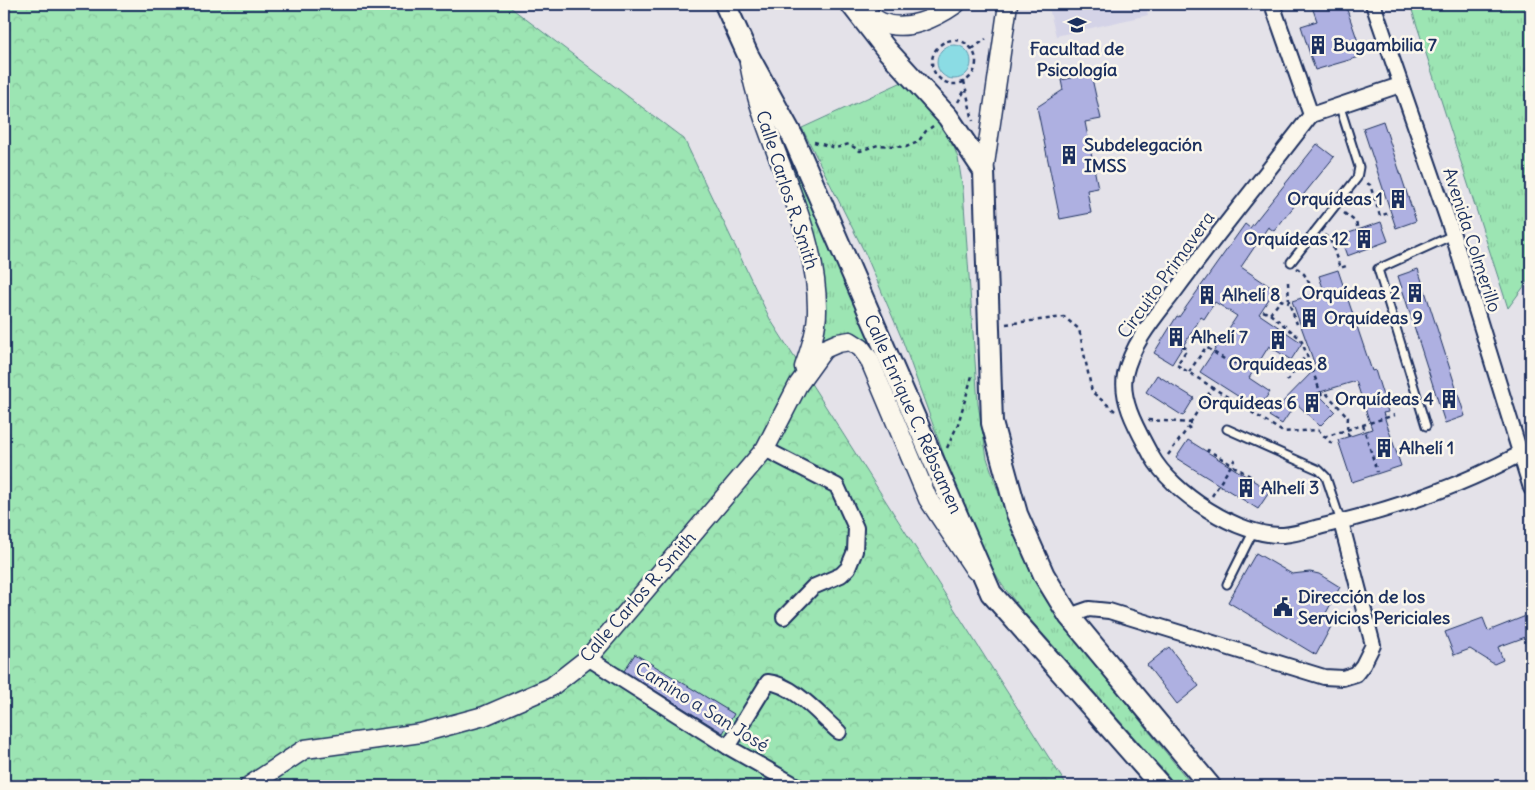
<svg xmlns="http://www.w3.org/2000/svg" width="1535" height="790" font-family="Delius,sans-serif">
<defs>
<pattern id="grass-tufts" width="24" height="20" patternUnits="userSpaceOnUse" patternTransform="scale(1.25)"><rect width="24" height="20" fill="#9ce5b3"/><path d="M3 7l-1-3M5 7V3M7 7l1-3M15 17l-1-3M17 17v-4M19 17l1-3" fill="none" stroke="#86c59c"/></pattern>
<pattern id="forest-crowns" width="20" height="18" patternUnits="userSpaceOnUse" patternTransform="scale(1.25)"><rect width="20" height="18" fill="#9ce5b3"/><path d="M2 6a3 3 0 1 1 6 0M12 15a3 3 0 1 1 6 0" fill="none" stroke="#86c59c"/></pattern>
</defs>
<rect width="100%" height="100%" fill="#e4e2e9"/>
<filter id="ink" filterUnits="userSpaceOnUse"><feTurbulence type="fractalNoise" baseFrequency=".02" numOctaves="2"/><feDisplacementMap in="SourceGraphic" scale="10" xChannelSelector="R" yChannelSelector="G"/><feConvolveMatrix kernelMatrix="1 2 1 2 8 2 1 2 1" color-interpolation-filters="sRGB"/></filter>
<g filter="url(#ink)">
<path fill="#d4d3e7" d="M 1048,4 L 1145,4 L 1148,15 L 1056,36 Z"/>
<g fill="url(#grass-tufts)" stroke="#5c8a88">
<path d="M 1410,4 L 1531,4 L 1531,277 L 1508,308 Z"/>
<path d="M 902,82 L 950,136 L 958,158 L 963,190 L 978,404 L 987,458 L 1007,518 L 1035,580 L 1063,625 L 1193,786 L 1177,786 L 1021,609 L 1002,585 L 971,530 L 902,339 L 866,255 L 802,128 Z"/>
<path d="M 759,86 L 969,548 L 939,502 L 870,345 C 855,333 838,335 820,341 C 821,320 824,296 822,275 C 816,214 783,143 759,86 Z"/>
</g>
<path fill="url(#forest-crowns)" stroke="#5c8a88" d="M 4,4 L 506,4 L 684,139 L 770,319 L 1067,786 L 4,786 Z"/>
<circle fill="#8bdce4" stroke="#5e97ae" cx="954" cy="62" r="17"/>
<g fill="#aeb0e1" stroke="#1b2f5e">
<path d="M 1311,4 L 1345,4 L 1363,56 L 1315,70 L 1301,26 L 1317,21 Z"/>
<path d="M 1091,74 L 1101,119 L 1085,122 L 1098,188 L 1087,190 L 1091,213 L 1060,219 L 1037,107 L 1063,90 L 1061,80 Z"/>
<path d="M 1383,121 L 1416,221 L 1396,228 L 1363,128 Z"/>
<path d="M 1317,144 L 1334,157 L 1274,231 L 1268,227 L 1241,267 L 1275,290 L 1259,314 L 1302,343 L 1291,360 L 1269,346 L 1249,378 L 1270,392 L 1258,409 L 1200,372 L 1237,316 L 1215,302 L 1204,319 L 1201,317 L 1172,364 L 1154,353 L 1177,316 L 1179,317 L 1245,224 L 1250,228 Z"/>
<path d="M 1381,222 L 1388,241 L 1347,256 L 1340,236 Z"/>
<path d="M 1418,269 L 1465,416 L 1445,423 L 1398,276 Z"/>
<path d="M 1338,270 L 1372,371 L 1375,370 L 1388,412 L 1383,413 L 1401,466 L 1352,482 L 1338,440 L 1372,429 L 1356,381 L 1317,393 L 1335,411 L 1320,426 L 1296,403 L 1282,424 L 1269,416 L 1316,368 L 1292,301 L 1324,291 L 1319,276 Z"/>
<path d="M 1157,375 L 1194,398 L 1183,416 L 1146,392 Z"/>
<path d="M 1188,440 L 1270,491 L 1258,509 L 1176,458 Z"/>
<path d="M 1256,553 L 1292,574 L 1310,572 L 1319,574 L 1340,587 L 1326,613 L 1335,619 L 1316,655 L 1228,602 Z"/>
<path d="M 1531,614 L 1531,635 L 1498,647 L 1503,660 L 1494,664 L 1470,649 L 1454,655 L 1445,632 L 1483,618 L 1488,631 Z"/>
<path d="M 1169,647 L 1199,686 L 1177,704 L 1147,665 Z"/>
<path d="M 635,654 L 734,714 L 723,733 L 624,671 Z"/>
</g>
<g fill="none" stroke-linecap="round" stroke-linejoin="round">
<g stroke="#1b2f5e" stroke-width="11">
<g id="service">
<path d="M 1291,262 L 1357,178 L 1359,167 L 1340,107"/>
<path d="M 1426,426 L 1378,269 L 1453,235"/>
<path d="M 1227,429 L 1319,470 L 1326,477 L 1341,522"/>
<path d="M 1227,584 L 1253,532"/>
</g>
</g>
<g stroke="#1b2f5e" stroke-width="18">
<g id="minor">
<path d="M 1272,4 L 1311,115"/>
<path d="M 1373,4 L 1453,235 L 1531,488"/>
<path d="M 1311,115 C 1266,174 1219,231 1175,291 C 1156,316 1132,343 1125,375 C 1120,402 1139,432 1151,455 C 1172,493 1239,537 1283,535 C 1298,534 1314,528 1327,525 C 1395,509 1459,487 1520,454"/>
<path d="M 1311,115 L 1400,85"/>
<path d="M 765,449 L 837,486 L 856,528 L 855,551 L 848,568 L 841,575 L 813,587 L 784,617"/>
<path d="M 1069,616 L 1089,609 L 1109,611 L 1324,677 L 1343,678 L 1356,674 L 1363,665 L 1373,645 L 1341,522"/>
<path d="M 588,658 L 728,747 L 797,786"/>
<path d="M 728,747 L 768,682 C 795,685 819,715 839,732"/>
</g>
</g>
<g stroke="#1b2f5e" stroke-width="21">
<g id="tertiary">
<path d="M 854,6 C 863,11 872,18 881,22 C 906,33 936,18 956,4"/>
<path d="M 749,63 C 764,147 818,224 817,311 C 817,330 810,349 804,367"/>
<path d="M 984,171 L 1008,4"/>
<path d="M 249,786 L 305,749 L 421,733 L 484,716 L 551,687 L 588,658 L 765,449 L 798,385 L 824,349 L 838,343 L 850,341 L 861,348 L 869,359 L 928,499 L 975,570"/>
</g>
</g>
<g stroke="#1b2f5e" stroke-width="24">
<g id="secondary">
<path d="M 725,4 L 748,55 L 793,137 L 991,593 L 1161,786"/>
<path d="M 851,4 L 886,49 L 948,117 L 984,171 L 992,423 L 1017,514 L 1044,575 L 1069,616 L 1210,786"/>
</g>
</g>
<g stroke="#1b2f5e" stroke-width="2.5" stroke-dasharray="4 4" stroke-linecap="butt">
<circle cx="954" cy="62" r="22"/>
<path d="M 972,49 L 986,39"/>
<path d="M 964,81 L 973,121"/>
<path d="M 958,102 L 966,88"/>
<path d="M 814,142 L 836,148 L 849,144 L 860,151 L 878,145 L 906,147 L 918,142 L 926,131 L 933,126"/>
<path d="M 1367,183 L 1370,185 L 1380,216 L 1391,212"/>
<path d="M 1344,213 L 1356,222 L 1358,230"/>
<path d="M 1324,235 L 1330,239 L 1340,268 L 1349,265"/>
<path d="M 1297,268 L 1304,274 L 1315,293 L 1324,293"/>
<path d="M 1288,282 L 1289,303 L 1297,324"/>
<path d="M 1263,311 L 1270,314 L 1281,300 L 1289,303"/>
<path d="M 1270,314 L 1301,339 L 1321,394 L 1326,393 L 1348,417 L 1347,430 L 1349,437"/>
<path d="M 1006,324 L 1064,317 L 1079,329 L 1092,392 L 1115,411"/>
<path d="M 1183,346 L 1187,349 L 1177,365 L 1283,432 L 1318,430 L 1333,445"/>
<path d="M 1189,372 L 1206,347 L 1233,365 L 1236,361"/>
<path d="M 1287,381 L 1307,354"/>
<path d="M 1148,420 L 1193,423"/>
<path d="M 1190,423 L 1213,387"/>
<path d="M 1363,425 L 1377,472"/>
<path d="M 1324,437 L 1395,415"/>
<path d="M 947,448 L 958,424 L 972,376"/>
<path d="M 1207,452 L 1208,450 L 1253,478 L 1252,480"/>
<path d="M 1168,455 L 1188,428 L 1193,427"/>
<path d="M 1212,496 L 1235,459"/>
</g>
<use href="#service" stroke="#fbf7ec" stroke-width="7"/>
<use href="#minor" stroke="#fbf7ec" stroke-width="14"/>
<use href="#tertiary" stroke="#fbf7ec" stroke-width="18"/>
<use href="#secondary" stroke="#fbf7ec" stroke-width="20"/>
</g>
</g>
<defs>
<g id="university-bare" transform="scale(1.5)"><path d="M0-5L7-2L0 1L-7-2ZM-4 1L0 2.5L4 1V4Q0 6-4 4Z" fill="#1b2f5e" stroke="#fbf7ec" stroke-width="2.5" paint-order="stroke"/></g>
<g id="building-bare" transform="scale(1.5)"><path d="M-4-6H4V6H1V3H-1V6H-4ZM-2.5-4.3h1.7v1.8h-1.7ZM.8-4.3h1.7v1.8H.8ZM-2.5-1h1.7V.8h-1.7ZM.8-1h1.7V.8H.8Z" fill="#1b2f5e" stroke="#fbf7ec" stroke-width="2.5" paint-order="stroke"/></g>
<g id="civic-bare" transform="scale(1.5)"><path d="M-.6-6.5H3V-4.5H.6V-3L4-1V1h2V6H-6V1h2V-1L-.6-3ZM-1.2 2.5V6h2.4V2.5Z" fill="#1b2f5e" stroke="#fbf7ec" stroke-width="2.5" paint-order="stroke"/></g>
</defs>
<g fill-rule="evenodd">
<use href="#university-bare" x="1077" y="25"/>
<use href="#building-bare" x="1318" y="45"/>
<use href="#building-bare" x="1069" y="155"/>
<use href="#building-bare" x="1398" y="199"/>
<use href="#building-bare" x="1364" y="239"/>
<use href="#building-bare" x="1415" y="293"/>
<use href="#building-bare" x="1207" y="295"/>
<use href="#building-bare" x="1309" y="318"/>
<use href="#building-bare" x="1176" y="337"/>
<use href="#building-bare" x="1278" y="340"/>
<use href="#building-bare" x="1449" y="399"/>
<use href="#building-bare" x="1312" y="403"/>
<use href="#building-bare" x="1384" y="448"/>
<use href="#building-bare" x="1246" y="488"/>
<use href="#civic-bare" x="1283" y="607"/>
</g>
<g text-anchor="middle" stroke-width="5" stroke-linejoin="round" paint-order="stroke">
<g font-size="18" font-weight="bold" fill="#1b2f5e" stroke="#fbf7ec" text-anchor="start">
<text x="1333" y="51">Bugambilia 7</text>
<text x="1077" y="55" text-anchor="middle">Facultad de<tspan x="1077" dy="21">Psicología</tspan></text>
<text x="1084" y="151">Subdelegación<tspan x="1084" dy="21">IMSS</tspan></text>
<text x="1383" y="205" text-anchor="end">Orquídeas 1</text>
<text x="1349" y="245" text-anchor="end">Orquídeas 12</text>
<text x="1400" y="299" text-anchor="end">Orquídeas 2</text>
<text x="1222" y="301">Alhelí 8</text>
<text x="1324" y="324">Orquídeas 9</text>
<text x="1191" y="343">Alhelí 7</text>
<text x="1278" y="370" text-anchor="middle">Orquídeas 8</text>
<text x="1434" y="405" text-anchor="end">Orquídeas 4</text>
<text x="1297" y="409" text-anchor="end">Orquídeas 6</text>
<text x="1399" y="454">Alhelí 1</text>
<text x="1261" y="494">Alhelí 3</text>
<text x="1298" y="603">Dirección de los<tspan x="1298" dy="21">Servicios Periciales</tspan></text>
</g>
<g font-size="18" fill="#1b2f5e" stroke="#fbf7ec">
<text transform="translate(787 190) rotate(72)" y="6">Calle Carlos R. Smith</text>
<text transform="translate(1472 240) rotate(72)" y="6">Avenida Colmerillo</text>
<text transform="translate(1166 275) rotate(-54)" y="6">Circuito Primavera</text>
<text transform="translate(913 414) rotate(66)" y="6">Calle Enrique C. Rébsamen</text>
<text transform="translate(638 597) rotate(-49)" y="6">Calle Carlos R. Smith</text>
<text transform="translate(702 707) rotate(32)" y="6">Camino a San José</text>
</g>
</g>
<rect width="1535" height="790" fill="none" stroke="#fbf7ec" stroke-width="20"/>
<rect x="10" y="10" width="1515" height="770" fill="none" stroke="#1b2f5e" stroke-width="2" filter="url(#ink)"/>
</svg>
